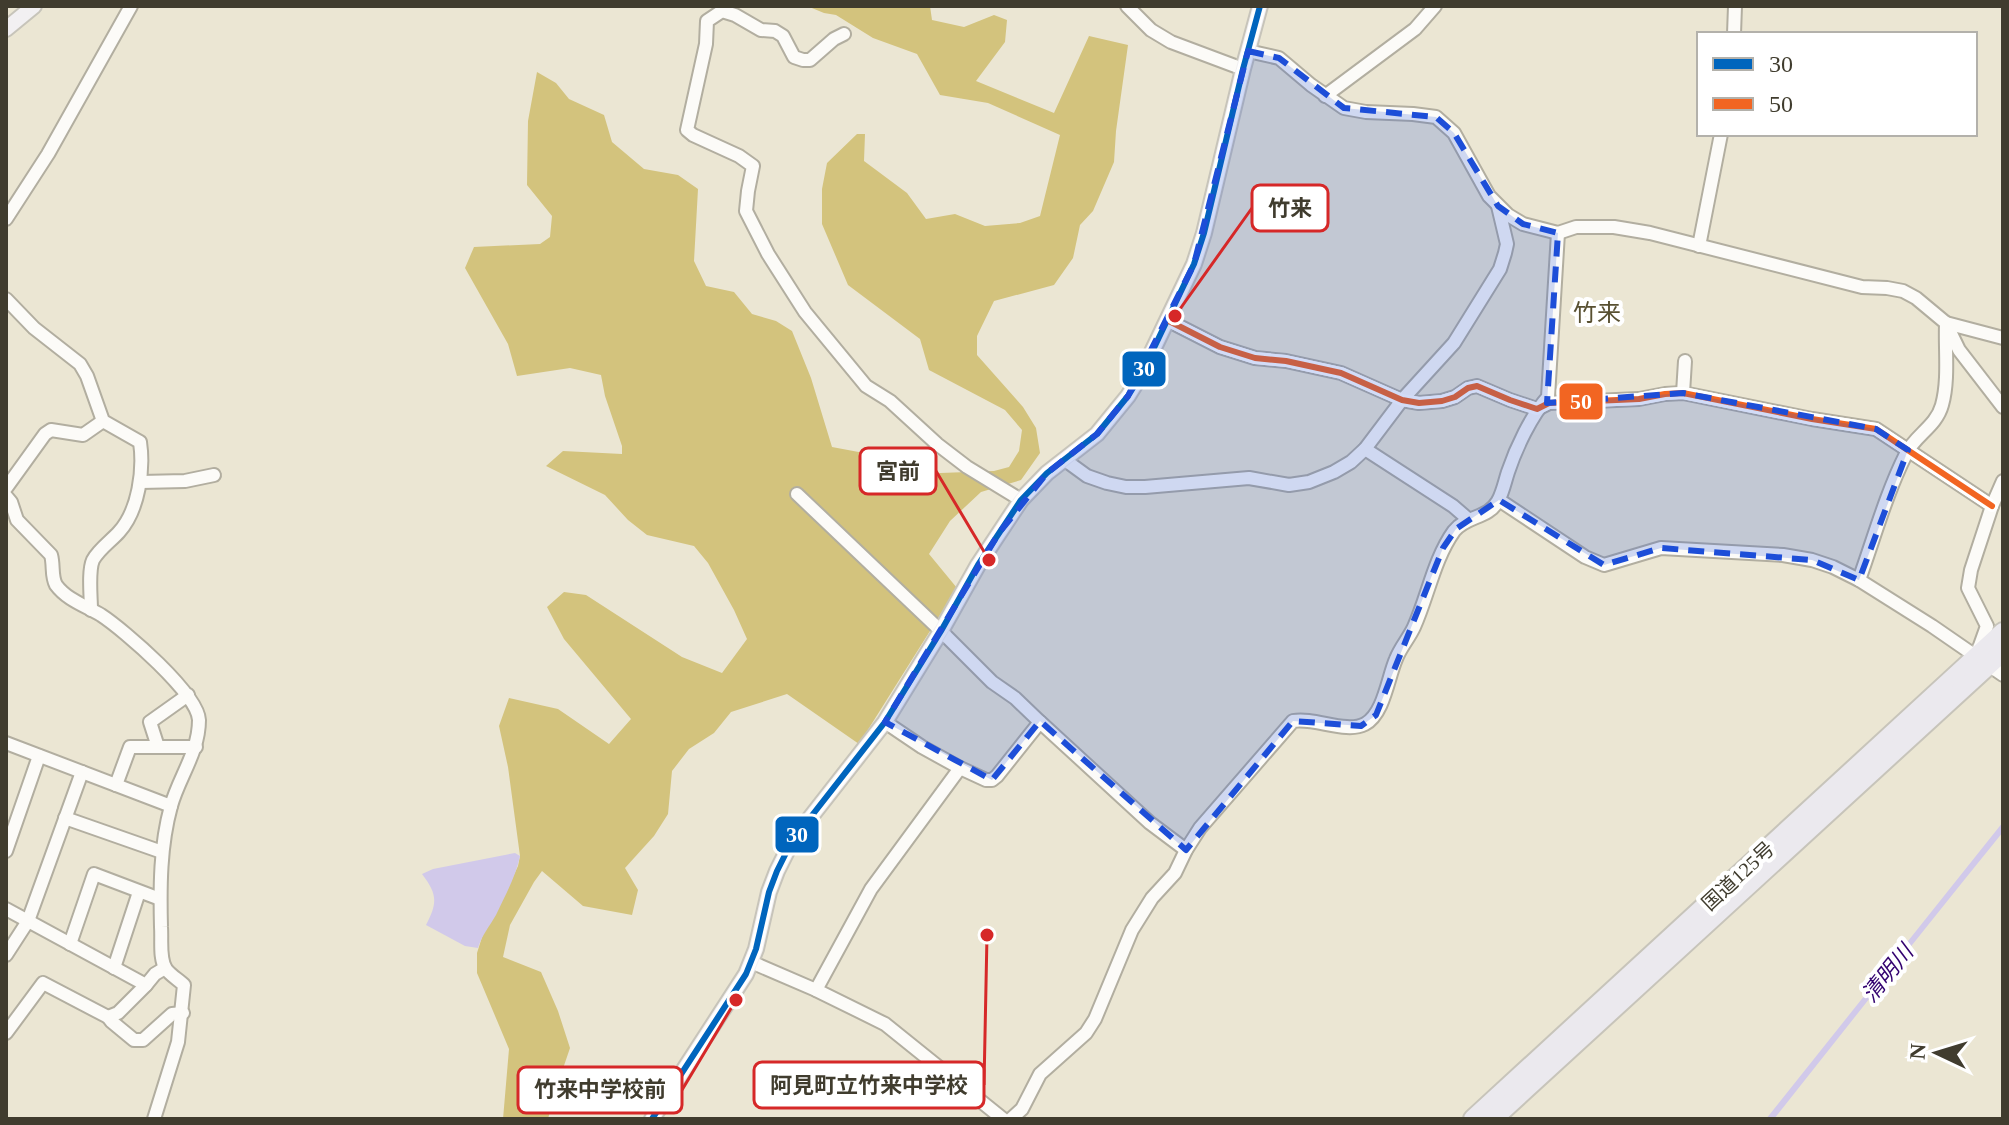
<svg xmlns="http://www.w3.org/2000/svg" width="2009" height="1125" font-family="'Times New Roman','Noto Sans JP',serif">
<rect width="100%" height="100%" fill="#ebe6d3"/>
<path fill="#d3c37d" d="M 807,6 L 930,6 L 932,20 L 964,27 L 994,15 L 1007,20 L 1005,42 L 976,81 L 1054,113 L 1089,36 L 1128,45 L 1116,131 L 1114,162 L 1093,211 L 1080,225 L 1073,258 L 1054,285 L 994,301 L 977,336 L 977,355 L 1023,407 L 1036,428 L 1040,453 L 1021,480 L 981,492 L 950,521 L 929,554 L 957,588 L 859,744 L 787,694 L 731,712 L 714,733 L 689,749 L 672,771 L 668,814 L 654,836 L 625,868 L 638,890 L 632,915 L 583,906 L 542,871 L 534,882 L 510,925 L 503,957 L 541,972 L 558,1011 L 570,1048 L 555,1092 L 548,1119 L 503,1119 L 509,1049 L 477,973 L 477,953 L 483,934 L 494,917 L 518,866 L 520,856 L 508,767 L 499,726 L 509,698 L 558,709 L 609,744 L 631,719 L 564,639 L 547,607 L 564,592 L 586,595 L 682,657 L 722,673 L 747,639 L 734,610 L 708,563 L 694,546 L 647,535 L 628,520 L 605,495 L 546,466 L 563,451 L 622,454 L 622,446 L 605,396 L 601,375 L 570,368 L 517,376 L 508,344 L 465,268 L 474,247 L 540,244 L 550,237 L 552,216 L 527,185 L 528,121 L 537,72 L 556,83 L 569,99 L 604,115 L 612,142 L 644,169 L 678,175 L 698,189 L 694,261 L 706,286 L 734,292 L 752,314 L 776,321 L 792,331 L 811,378 L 832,447 L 880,456 L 914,474 L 994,471 L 1009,467 L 1019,451 L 1022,430 L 1005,410 L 929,370 L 920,339 L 848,285 L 822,224 L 822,189 L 827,163 L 857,134 L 865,134 L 864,161 L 907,193 L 926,219 L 955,214 L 985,226 L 1020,223 L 1040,216 L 1060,135 L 988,103 L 940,95 L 917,54 L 873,38 L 836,15 L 824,13 Z"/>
<g fill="#d1c9ea">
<path d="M 2003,822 L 2003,832 C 1926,927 1850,1023 1774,1119 L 1766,1119 Z"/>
<path d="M 515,853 L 520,856 C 516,876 505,896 496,915 C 489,927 482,935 478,948 L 465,946 L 426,925 C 438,902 437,894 422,874 L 433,869 Z"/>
</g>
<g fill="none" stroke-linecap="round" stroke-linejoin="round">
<g stroke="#b2aea0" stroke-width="16">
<g id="minor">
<path d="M 1127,6 L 1151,30 L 1171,42 L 1243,69"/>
<path d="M 844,34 L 834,39 L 810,60 L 803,60 L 794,57 L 783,36 L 775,31 L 761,30 L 735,15 L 722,11 L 707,21 L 706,44 L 687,130 L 693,135 L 739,156 L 753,166 L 748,191 L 746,211 L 768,254 L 805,312 L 866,386 L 890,401 L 937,444 L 967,467 L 1021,500"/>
<path d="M 1734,34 L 1735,6"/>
<path d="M 1248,51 L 1279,58 L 1311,85 L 1344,108 L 1366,112 L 1413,114 L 1436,117 L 1454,133 L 1489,196 L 1508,215 L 1523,224 L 1558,233 L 1576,227 L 1614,227 L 1650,233 L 1862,287 L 1887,288 L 1903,291 L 1916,298 L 1946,323 L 1959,350 L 2003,407"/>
<path d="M 1325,96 L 1415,29 L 1435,6"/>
<path d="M 6,219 L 48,154 L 131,6"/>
<path d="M 1699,246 L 1721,134"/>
<path d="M 6,299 L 34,328 L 80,364 L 87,376 L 103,421 L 140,442 C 144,469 139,510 119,532 C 111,541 99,549 93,560 C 88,571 91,597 91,610"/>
<path d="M 1167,320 L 1220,347 L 1255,358 L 1286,361 L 1341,373 L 1402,400 L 1419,403 L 1442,401 L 1455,397 L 1468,388 L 1477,386 L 1510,400 L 1537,409 L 1549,403 L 1639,399 L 1665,394 L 1683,393 L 1812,419 L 1876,429 L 1992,506"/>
<path d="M 1946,323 L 2003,338"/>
<path d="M 1683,393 L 1685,361"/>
<path d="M 1365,449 L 1453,506 L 1468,519"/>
<path d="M 1065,460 L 1087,476 L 1107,483 L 1126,487 L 1145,487 L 1249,478 L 1289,485 L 1309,482 L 1334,472 L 1351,462 L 1365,449 L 1402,400 L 1454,343 L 1500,269 L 1505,253 L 1507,244 L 1498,206"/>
<path d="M 141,482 L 185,481 L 214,475"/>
<path d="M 6,488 L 45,434 L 51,430 L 83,435 L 103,421"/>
<path d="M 797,494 L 941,631 L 992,682 L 1015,698 L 1040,722"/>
<path d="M 6,496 L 11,502 L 17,520 L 51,555 C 54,565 51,576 56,585 C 67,600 86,606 101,615 C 124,630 198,694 199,720 C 199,752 179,777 171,806 C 160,846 160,887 161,927 C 162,940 159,959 166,969 C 170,975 179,980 184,985 L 178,1042 L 154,1119"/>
<path d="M 1499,500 L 1585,557 L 1604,565 L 1661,548 L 1783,555 L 1812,560 L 1833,567 L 1859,580 L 1932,626 L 2003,675"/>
<path d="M 1859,580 C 1874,538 1886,494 1906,454 C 1915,435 1936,427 1942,405 C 1949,380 1945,350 1946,325"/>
<path d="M 1977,654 L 1987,626 L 1968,588 L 1971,570 L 1992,506 L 2003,481"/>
<path d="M 885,722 L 922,747 L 960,768 L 986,780 L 992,780 L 997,776 L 1040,722 L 1150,823 L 1186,850"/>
<path d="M 6,743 L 171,806"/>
<path d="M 158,747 L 150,722 L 188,695"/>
<path d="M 116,785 L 130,747 L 196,747"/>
<path d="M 65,818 L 162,852"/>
<path d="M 6,851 L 39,756"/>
<path d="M 6,909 L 146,985 L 155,974 L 165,968"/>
<path d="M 70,944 L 94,874 L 160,899"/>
<path d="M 6,955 L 28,921 L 82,772"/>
<path d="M 751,962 L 816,990 L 885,1024 L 1003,1119"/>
<path d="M 114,968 L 139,892"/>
<path d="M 816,990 L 871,889 L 960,768"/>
<path d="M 108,1017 L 118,1013 L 146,985"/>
<path d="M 6,1033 L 43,983 L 108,1017 L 111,1021 L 134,1040 L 143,1040 L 172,1014 L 183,1013"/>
<path d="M 1011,1119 L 1022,1109 L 1040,1074 L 1086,1033 L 1095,1019 L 1132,930 L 1152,898 L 1175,873 L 1186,850 L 1200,828 L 1293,721 C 1315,717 1346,734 1365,724 C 1384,714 1388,677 1396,659 C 1400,648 1409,638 1414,627 C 1428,596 1434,559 1454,531 C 1467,515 1488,519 1498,501 C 1503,492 1505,481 1508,472 C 1516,448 1531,416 1548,397 L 1558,233"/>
</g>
</g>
<g stroke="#c7c4ba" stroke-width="18">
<g id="major">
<path d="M 6,29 L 34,6"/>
<path d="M 652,1119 L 746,974 L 756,949 L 769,892 L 777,871 L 792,841 L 885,722 L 941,631 L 978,565 L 1021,500 L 1047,473 L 1097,434 L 1128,396 L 1141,375 L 1194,264 L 1204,233 L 1243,69 L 1260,6"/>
</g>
</g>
<g stroke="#c7c4ba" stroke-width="22">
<g id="highway">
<path d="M 1473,1119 L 2003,632"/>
<path d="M 1493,1119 L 2003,652"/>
</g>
</g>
<use href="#minor" stroke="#fcfbf8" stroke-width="12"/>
<use href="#major" stroke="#f2f0f2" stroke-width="14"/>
<use href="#highway" stroke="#ebe9ee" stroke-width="18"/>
<g stroke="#fff" stroke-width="12">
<path id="bus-1" d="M 652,1119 L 746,974 L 756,949 L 769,892 L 777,871 L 792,841 L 885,722 L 941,631 L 978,565 L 1021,500 L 1047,473 L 1097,434 L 1128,396 L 1141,375 L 1194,264 L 1204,233 L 1243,69 L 1260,6"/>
</g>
<g stroke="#fff" stroke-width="12">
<path id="bus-2" d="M 1167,320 L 1220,347 L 1255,358 L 1286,361 L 1341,373 L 1402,400 L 1419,403 L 1442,401 L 1455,397 L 1468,388 L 1477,386 L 1510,400 L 1537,409 L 1549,403 L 1639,399 L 1665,394 L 1683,393 L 1812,419 L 1876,429 L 1992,506"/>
</g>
<use href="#bus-1" stroke="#0065bd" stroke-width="6"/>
<use href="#bus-2" stroke="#f26522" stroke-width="6"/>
</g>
<path fill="#1d4ed8" fill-opacity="0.2" stroke="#1d4ed8" stroke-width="6" stroke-dasharray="16 10" stroke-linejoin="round" d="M 1248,51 L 1279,58 L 1344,108 L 1436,117 L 1454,133 L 1498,206 L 1523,224 L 1558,233 L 1547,403 L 1683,393 L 1876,429 L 1908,450 L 1859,580 L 1812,560 L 1661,548 L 1604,565 L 1499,500 L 1456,529 L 1443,548 L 1376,715 L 1361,726 L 1293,721 L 1186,850 L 1040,721 L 992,780 L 885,722 L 999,533 L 1047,473 L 1097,434 L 1128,396 L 1194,264 Z"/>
<g text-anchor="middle" stroke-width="8" stroke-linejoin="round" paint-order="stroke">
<g font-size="20" fill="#403c2e" stroke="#fff">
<text transform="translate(1738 876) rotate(-43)" y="7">国道125号</text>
</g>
<g font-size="22" font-style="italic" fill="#32006f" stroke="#fff">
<text transform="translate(1887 973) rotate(-51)" y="8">清明川</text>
</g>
<g font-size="24" fill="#585031" stroke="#fff">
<text x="1597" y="321">竹来</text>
</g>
</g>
<path fill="none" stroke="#d62828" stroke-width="3" d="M1175 316L1252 208M989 560L936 471M987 935L984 1085M736 1000L682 1090"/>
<g fill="#d62828" stroke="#fff" stroke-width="3">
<circle cx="1175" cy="316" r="8"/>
<circle cx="989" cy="560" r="8"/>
<circle cx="987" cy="935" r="8"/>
<circle cx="736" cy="1000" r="8"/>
</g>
<g fill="#fff" stroke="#d62828" stroke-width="3">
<rect x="1252" y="185" width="76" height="46" rx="8"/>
<rect x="860" y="448" width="76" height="46" rx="8"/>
<rect x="754" y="1062" width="230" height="46" rx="8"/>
<rect x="518" y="1067" width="164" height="46" rx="8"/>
</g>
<g font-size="22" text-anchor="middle" font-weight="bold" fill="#403c2e">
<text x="1290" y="216">竹来</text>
<text x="898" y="479">宮前</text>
<text x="869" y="1093">阿見町立竹来中学校</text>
<text x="600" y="1097">竹来中学校前</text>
</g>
<g stroke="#fff" stroke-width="3">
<rect x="1121" y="350" width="46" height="38" rx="8" fill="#0065bd"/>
<rect x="1558" y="382" width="46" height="39" rx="8" fill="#f26522"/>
<rect x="774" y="815" width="46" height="39" rx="8" fill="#0065bd"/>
</g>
<g font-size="22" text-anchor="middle" font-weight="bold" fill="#fff">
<text x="1144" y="376">30</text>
<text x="1581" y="409">50</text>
<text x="797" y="842">30</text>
</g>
<rect width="2009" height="1125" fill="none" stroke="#403c2e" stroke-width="16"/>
<rect x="1697" y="32" width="280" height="104" fill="#ffffff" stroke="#b3b1ab" stroke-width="2"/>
<rect x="1713" y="58" width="40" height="12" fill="#0065bd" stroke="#b3b1ab" stroke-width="2"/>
<text x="1769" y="72" font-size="24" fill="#403c2e">30</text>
<rect x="1713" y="98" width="40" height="12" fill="#f26522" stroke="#b3b1ab" stroke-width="2"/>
<text x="1769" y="112" font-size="24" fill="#403c2e">50</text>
<g transform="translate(1937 1053) rotate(274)" stroke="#ffffff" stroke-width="6" paint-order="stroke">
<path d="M0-6L14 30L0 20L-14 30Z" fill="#403c2e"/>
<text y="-12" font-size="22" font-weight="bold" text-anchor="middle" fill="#403c2e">N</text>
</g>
</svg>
